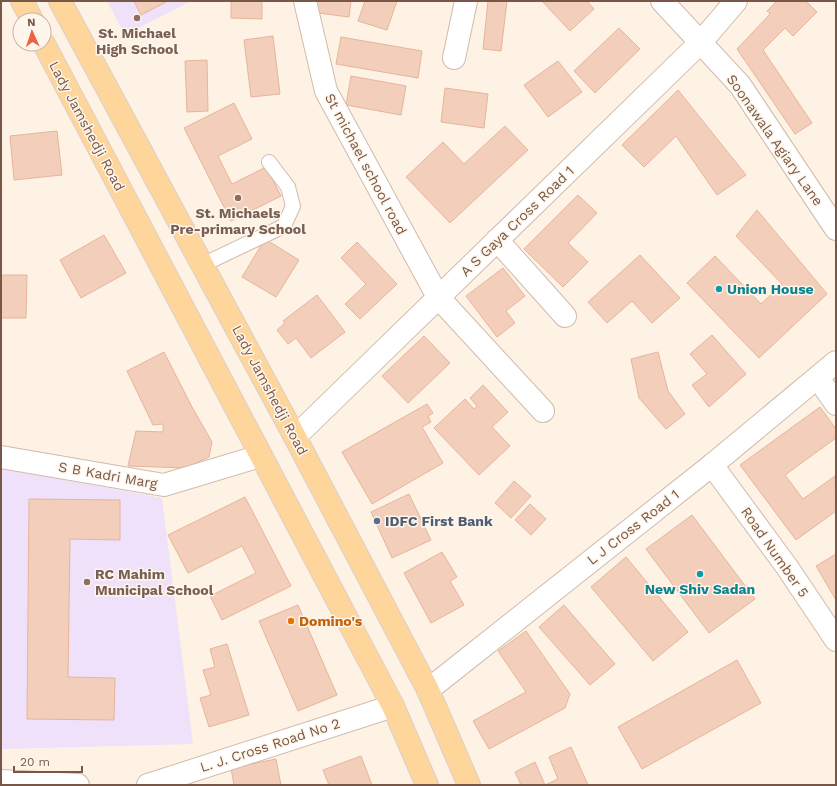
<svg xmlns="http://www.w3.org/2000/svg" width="837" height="786" font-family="'Work Sans',sans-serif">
<rect width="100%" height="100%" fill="#fdf2e4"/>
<g fill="#efe1f9">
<path d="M 107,1 L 191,1 L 125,35 Z"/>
<path d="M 1,468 L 162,498 L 193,744 L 2,749 Z"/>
</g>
<g fill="#f3cfbb" stroke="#e7b49a">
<path d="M 134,1 L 168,1 L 141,15 Z"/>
<path d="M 231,1 L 262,1 L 262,19 L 231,18 Z"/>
<path d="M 312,1 L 351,1 L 349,17 L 310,12 Z"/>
<path d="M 365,1 L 397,1 L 387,30 L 358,21 Z"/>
<path d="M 488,1 L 507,1 L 501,51 L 483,49 Z"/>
<path d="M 542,1 L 587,1 L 594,9 L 570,31 Z"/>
<path d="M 777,1 L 806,1 L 817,12 L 793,36 L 785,28 L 763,50 L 812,123 L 795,134 L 737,49 L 770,14 L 767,11 Z"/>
<path d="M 619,28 L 640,49 L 595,93 L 574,71 Z"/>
<path d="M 273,36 L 280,94 L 251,97 L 244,40 Z"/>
<path d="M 341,37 L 422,51 L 418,78 L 336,64 Z"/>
<path d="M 207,60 L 208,111 L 187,112 L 185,61 Z"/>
<path d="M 558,61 L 582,92 L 548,117 L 524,85 Z"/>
<path d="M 351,76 L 406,86 L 401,115 L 346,105 Z"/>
<path d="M 445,88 L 488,94 L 484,128 L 441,122 Z"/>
<path d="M 678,90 L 746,175 L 717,195 L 676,136 L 644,167 L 622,145 Z"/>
<path d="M 234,103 L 252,139 L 218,156 L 232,184 L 266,167 L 281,196 L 231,221 L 184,128 Z"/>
<path d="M 505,126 L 528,150 L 450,223 L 406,177 L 443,142 L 464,164 Z"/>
<path d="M 57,131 L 62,175 L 14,180 L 10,136 Z"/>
<path d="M 578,195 L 597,213 L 568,243 L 588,262 L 563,287 L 524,249 Z"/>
<path d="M 757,210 L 827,294 L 759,358 L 687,283 L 715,256 L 761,304 L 782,284 L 736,236 Z"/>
<path d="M 104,235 L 126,273 L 81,298 L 60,260 Z"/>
<path d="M 265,239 L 299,260 L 276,297 L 242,277 Z"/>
<path d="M 357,242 L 397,284 L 360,319 L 345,304 L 366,284 L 341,258 Z"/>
<path d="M 640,255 L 680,298 L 652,323 L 632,301 L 607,323 L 588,302 Z"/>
<path d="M 503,268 L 525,296 L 506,311 L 515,323 L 497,337 L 466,296 Z"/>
<path d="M 1,275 L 27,275 L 26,318 L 1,318 Z"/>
<path d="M 317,295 L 345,332 L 311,358 L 296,338 L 288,344 L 277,330 L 285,323 L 283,321 Z"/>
<path d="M 712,335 L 746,374 L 709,407 L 692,385 L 707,374 L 690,354 Z"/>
<path d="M 424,336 L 450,363 L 408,403 L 382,376 Z"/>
<path d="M 164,352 L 192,407 L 212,442 L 209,457 L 186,468 L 128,466 L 136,431 L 163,432 L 163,424 L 153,425 L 127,371 Z"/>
<path d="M 658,352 L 668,391 L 685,414 L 666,429 L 639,398 L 631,359 Z"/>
<path d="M 483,385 L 508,412 L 492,427 L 510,446 L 479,475 L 434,428 L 465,399 L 474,409 L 477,406 L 470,398 Z"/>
<path d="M 427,404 L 433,413 L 428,416 L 431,422 L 422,427 L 443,463 L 372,504 L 342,452 Z"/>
<path d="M 820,407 L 836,429 L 836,438 L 785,475 L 803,499 L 835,476 L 836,511 L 796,540 L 740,465 Z"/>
<path d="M 514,481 L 531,496 L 511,518 L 495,503 Z"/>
<path d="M 409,494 L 431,540 L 392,558 L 371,512 Z"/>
<path d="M 245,497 L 291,586 L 222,620 L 210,596 L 256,573 L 242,546 L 188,573 L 168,535 Z"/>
<path d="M 29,499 L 120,500 L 120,540 L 70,539 L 68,677 L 115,678 L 114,720 L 27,719 Z"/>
<path d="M 530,504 L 546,519 L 531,535 L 515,520 Z"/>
<path d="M 692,515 L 755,599 L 709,633 L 646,549 Z"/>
<path d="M 442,552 L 457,577 L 450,581 L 464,605 L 431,623 L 404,573 Z"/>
<path d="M 836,554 L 836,600 L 816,566 Z"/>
<path d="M 626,557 L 688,632 L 653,661 L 591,587 Z"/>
<path d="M 298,605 L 337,695 L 298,711 L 259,621 Z"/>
<path d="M 564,605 L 615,664 L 590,685 L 539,627 Z"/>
<path d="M 526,631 L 570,694 L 565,708 L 489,749 L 473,721 L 526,692 L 498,651 Z"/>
<path d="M 227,644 L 249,715 L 209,727 L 200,698 L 211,695 L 203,670 L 215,667 L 210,649 Z"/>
<path d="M 737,660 L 761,703 L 642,769 L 618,727 Z"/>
<path d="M 571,747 L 588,785 L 521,785 L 515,772 L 535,762 L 545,785 L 558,779 L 549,757 Z"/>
<path d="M 361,756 L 372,785 L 329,785 L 323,770 Z"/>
<path d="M 276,759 L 281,785 L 234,785 L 231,768 Z"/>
</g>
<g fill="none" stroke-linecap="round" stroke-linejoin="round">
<g stroke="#d1bbac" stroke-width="16">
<path id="service" d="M 202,265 L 284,226 L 293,206 L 288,187 L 269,162"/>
</g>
<g stroke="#d1bbac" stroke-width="24">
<g id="minor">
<path d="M 305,1 L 326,91 L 438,297 L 543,411"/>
<path d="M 662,1 L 740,85 L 836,229"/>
<path d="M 454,58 L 466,1"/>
<path d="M 497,240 L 565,316"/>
<path d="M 818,378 L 836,404"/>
<path d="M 295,437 L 701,42 L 736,1"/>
<path d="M 1,457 L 164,485 L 260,456"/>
<path d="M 712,465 L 787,567 L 836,640"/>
<path d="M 428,690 L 712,465 L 836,362"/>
<path d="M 1,781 L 78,785"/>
<path d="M 148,785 L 393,706"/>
</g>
</g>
<g stroke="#d9d0cc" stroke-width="24">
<g id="primary">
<path d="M 22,1 L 32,20"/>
<path d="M 60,1 L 295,437 L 428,690 L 469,785"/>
<path d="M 44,44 L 393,706 L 427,785"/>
</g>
</g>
<use href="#service" stroke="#fff" stroke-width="14"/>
<use href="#minor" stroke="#fff" stroke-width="22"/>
<use href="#primary" stroke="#fed59a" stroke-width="22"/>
</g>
<g fill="#8d6e63" stroke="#fff6eb" stroke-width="1.5">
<circle cx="137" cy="18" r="4"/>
<circle cx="238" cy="198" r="4"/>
<circle cx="87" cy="582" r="4"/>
</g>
<g fill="#0f9aa8" stroke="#fff6eb" stroke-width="1.5">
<circle cx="719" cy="289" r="4"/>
<circle cx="700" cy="574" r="4"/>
</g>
<circle fill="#5c6f8a" stroke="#fff6eb" stroke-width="1.5" cx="377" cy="521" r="4"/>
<circle fill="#e8710a" stroke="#fff6eb" stroke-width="1.5" cx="291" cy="621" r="4"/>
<g text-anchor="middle" stroke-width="3" stroke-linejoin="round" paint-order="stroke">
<g font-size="14" font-weight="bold" fill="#785e54" stroke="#fff6eb">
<text x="137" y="38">St. Michael<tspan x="137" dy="16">High School</tspan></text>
<text x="238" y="218">St. Michaels<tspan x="238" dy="16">Pre-primary School</tspan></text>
<text x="95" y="579" text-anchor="start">RC Mahim<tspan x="95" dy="16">Municipal School</tspan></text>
</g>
<g font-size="14" fill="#775748" stroke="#fff6eb">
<text transform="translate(87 126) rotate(62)" y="5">Lady Jamshedji Road</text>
<text transform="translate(775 140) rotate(55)" y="5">Soonawala Agiary Lane</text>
<text transform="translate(366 164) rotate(62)" y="5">St michael school road</text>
<text transform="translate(517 221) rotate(-44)" y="5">A S Gaya Cross Road 1</text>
<text transform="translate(270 390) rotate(62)" y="5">Lady Jamshedji Road</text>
<text transform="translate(108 475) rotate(10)" y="5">S B Kadri Marg</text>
<text transform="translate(633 527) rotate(-38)" y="5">L J Cross Road 1</text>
<text transform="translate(775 552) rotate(55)" y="5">Road Number 5</text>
<text transform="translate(270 745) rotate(-18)" y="5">L. J. Cross Road No 2</text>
</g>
<g font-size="14" font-weight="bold" fill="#0d838f" stroke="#fff6eb" text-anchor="start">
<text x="727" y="294">Union House</text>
<text x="700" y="594" text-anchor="middle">New Shiv Sadan</text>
</g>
<g font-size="14" font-weight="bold" fill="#4e5e75" stroke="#fff6eb" text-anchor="start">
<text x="385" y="526">IDFC First Bank</text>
</g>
<g font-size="14" font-weight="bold" fill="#c56008" stroke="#fff6eb" text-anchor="start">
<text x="299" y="626">Domino's</text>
</g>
</g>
<rect width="837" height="786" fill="none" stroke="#775748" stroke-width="4"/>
<g transform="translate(32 32) rotate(357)"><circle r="19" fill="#fff6eb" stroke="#c9b6aa"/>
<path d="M0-3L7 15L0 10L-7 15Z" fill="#eb6345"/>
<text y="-6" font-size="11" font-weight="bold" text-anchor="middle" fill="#775748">N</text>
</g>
<path d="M14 766v6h68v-6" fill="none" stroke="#775748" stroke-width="2"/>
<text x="20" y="766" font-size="12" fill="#775748" stroke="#fff6eb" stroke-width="3" paint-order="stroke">20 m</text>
</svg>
